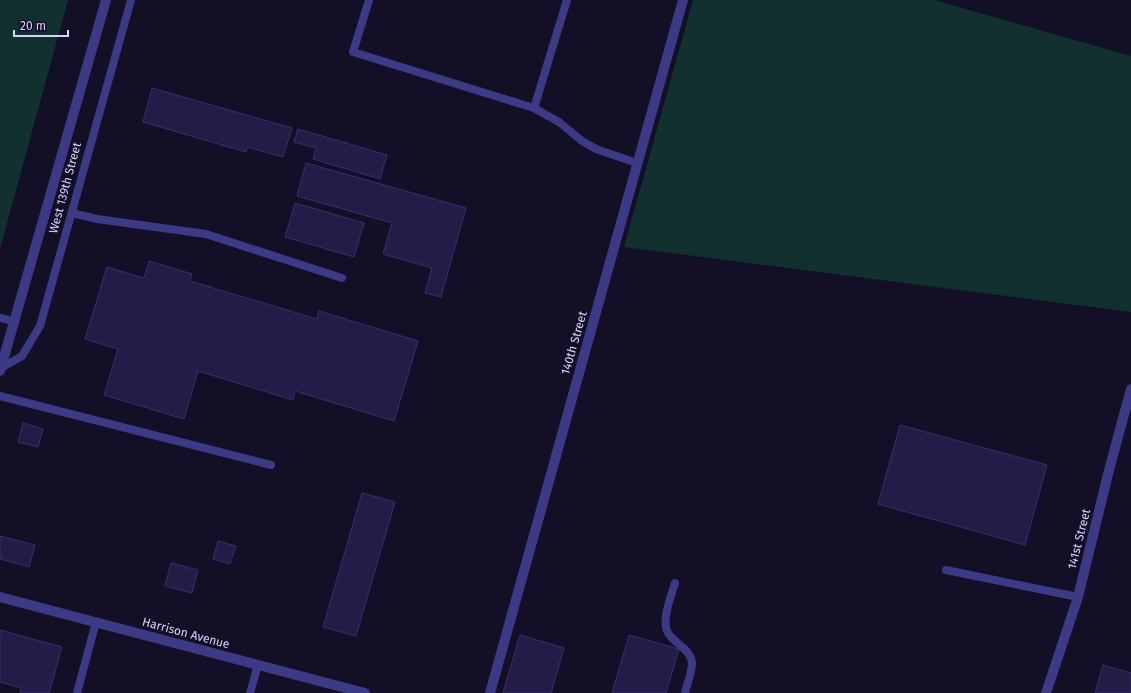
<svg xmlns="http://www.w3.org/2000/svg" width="1131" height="693" font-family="'Fira Sans',sans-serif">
<rect width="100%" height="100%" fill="#130f26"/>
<g fill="#12302f">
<path d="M 0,0 L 68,0 L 0,249 Z"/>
<path d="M 693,0 L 934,0 L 1131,56 L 1131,312 L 624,247 Z"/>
</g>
<g fill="#241b47" stroke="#3b2d73">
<path d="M 152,88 L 292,128 L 283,157 L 247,147 L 246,152 L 143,122 Z"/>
<path d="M 298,129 L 387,155 L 380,179 L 313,159 L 316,148 L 294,142 Z"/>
<path d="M 306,163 L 466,208 L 441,297 L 425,293 L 432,268 L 383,254 L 392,223 L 297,196 Z"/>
<path d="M 295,203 L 364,223 L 354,257 L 285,237 Z"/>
<path d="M 149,261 L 192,274 L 190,281 L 317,319 L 319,311 L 418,341 L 394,421 L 295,391 L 293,400 L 198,371 L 184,419 L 104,395 L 118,349 L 85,339 L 107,267 L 144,278 Z"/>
<path d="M 23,423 L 43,429 L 38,447 L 18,442 Z"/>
<path d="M 900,425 L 1047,465 L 1025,545 L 878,504 Z"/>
<path d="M 362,493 L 395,502 L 356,636 L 323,627 Z"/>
<path d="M 0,536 L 35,545 L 29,567 L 0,559 Z"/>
<path d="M 218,541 L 236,546 L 230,564 L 213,559 Z"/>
<path d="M 171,563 L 198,570 L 192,593 L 165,586 Z"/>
<path d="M 0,630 L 62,647 L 49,693 L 20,693 L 21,688 L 0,682 Z"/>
<path d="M 520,635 L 564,648 L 551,693 L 503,693 Z"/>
<path d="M 629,635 L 679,649 L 666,693 L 612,693 Z"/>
<path d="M 1103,665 L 1131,673 L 1131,693 L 1095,693 Z"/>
</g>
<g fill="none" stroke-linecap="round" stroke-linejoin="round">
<g stroke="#3d3a85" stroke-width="8">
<path d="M 369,0 L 353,52 L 534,108 L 559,122 L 582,141 L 596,149 L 637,163"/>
<path d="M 534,108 L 567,0"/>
<path d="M 72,213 L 97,219 L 206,234 L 342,278"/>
<path d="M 0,318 L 13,321"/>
<path d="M 1,368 L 22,356 L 40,326 L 131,0"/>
<path d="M 0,396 L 271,465"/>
<path d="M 946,570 L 1078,597"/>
<path d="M 675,583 C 671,596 662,619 667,631 C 672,643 691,648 692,663 C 692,672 687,684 685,693"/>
<path d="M 77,693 L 96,622"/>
<path d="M 250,693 L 258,665"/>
</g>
<g stroke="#3d3a85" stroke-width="10">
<path d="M 0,371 L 106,0"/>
<path d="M 0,597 L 365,693"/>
<path d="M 490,693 L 683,0"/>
<path d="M 1046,693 L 1078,597 L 1109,470 L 1131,389"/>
</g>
</g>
<g text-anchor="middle" stroke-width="4" stroke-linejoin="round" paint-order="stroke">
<g font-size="12" fill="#d9d4ff" stroke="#130f26">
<text transform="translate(65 188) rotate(-75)" y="4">West 139th Street</text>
<text transform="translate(574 343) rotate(-74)" y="4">140th Street</text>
<text transform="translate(1079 539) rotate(-76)" y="4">141st Street</text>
<text transform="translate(186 633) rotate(15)" y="4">Harrison Avenue</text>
</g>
</g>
<path d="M14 30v6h54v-6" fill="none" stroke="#d9d4ff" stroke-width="2"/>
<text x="20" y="30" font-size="12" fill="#d9d4ff" stroke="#130f26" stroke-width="3" paint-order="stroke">20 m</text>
</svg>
